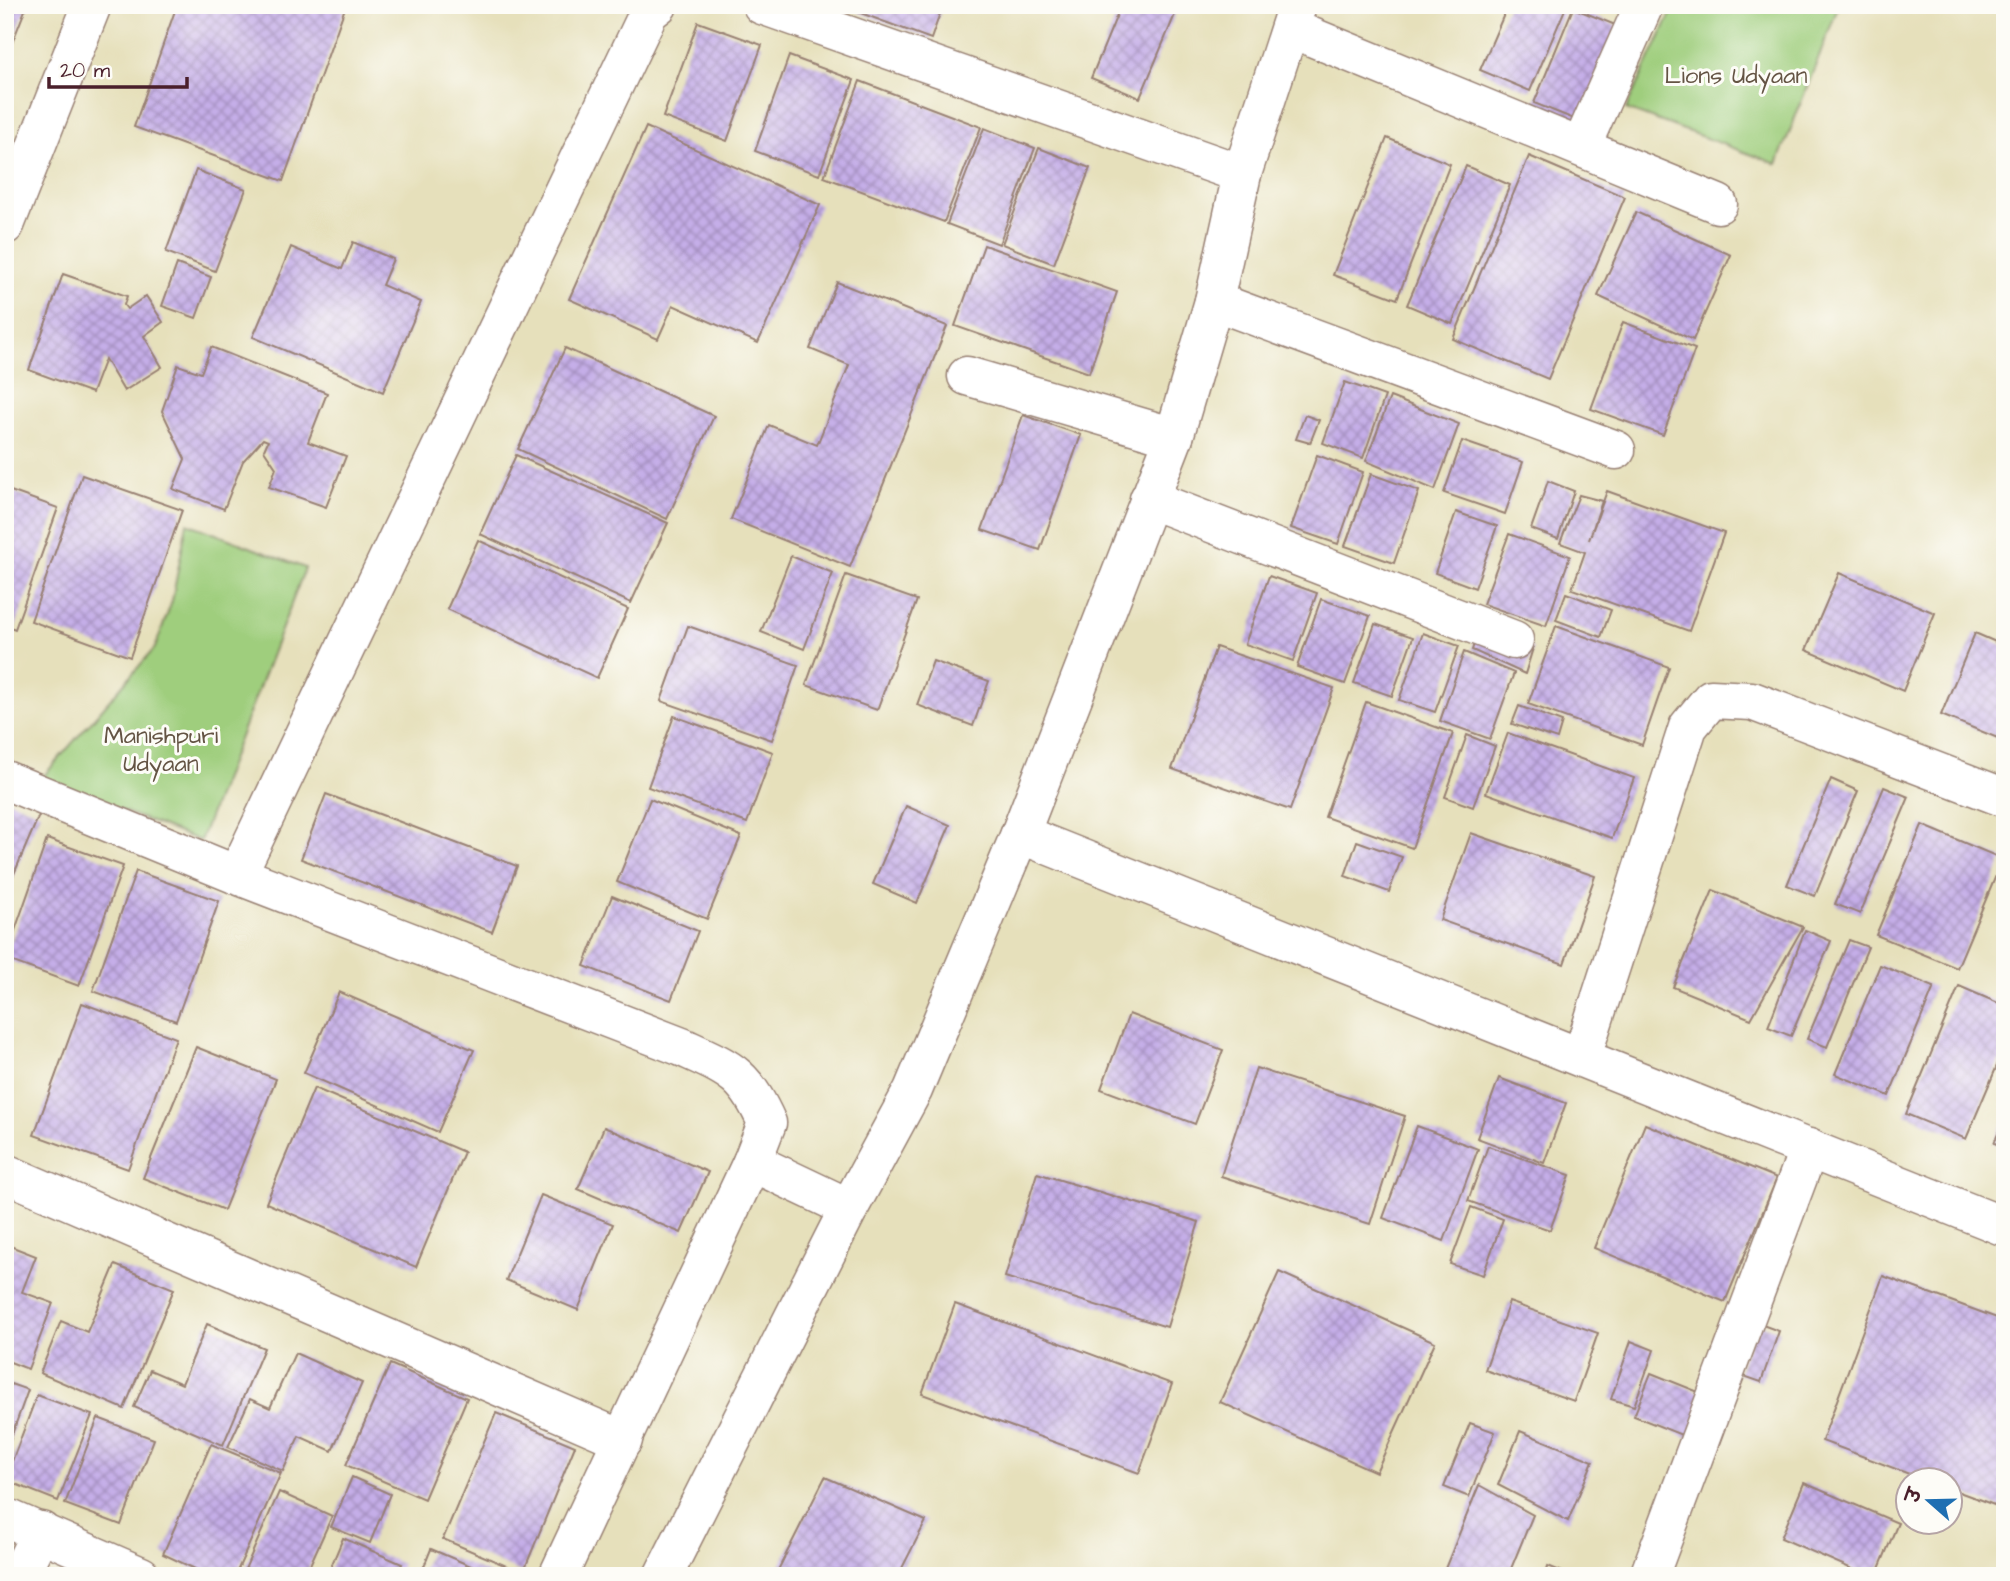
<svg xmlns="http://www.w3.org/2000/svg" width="2010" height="1581" font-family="'Architects Daughter','Playpen Sans Deva',sans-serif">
<defs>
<pattern id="building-cross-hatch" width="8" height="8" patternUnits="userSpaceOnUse" patternTransform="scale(1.75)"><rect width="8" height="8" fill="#c5aee8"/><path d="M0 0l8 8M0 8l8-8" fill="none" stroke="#a28dbc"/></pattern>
</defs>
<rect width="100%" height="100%" fill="#fdfcf7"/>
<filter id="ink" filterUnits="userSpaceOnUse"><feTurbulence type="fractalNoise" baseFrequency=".0143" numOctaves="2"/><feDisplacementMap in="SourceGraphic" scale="14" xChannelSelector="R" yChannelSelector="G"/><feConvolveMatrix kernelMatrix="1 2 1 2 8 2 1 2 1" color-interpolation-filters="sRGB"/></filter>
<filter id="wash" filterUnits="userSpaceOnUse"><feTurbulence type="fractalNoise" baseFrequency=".00686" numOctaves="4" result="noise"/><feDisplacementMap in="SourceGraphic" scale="28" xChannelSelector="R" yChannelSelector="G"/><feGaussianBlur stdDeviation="1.57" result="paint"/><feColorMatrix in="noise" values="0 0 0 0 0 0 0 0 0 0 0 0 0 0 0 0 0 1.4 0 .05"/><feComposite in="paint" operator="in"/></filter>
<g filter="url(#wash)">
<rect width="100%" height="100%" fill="#e6e0bb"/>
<g fill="#9fce7d" stroke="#747654" stroke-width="2">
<path d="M 1675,5 L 1839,5 L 1777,164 L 1626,109 Z"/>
<path d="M 187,523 L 305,568 L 200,841 L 41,779 L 155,648 L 172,601 Z"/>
</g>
<g id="blocks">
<g fill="url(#building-cross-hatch)">
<path d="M 5,5 L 27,5 L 5,61 Z"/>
<path d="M 177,5 L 346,5 L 283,181 L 134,127 Z"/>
<path d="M 839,5 L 943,5 L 931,39 Z"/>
<path d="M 1121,5 L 1179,5 L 1140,98 L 1091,78 Z"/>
<path d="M 1508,5 L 1566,7 L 1530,91 L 1480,70 Z"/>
<path d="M 1573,8 L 1618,26 L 1579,121 L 1534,103 Z"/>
<path d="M 698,22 L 762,45 L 727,141 L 663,117 Z"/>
<path d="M 789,56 L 854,80 L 819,175 L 755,151 Z"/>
<path d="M 860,81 L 981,127 L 944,222 L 824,177 Z"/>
<path d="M 646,127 L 820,205 L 758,343 L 673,305 L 658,339 L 569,299 Z"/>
<path d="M 984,128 L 1035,148 L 999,244 L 947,224 Z"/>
<path d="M 1387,138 L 1450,164 L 1397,299 L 1333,275 Z"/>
<path d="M 1039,148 L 1090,168 L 1054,264 L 1002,244 Z"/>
<path d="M 1529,156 L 1625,197 L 1548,379 L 1453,339 Z"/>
<path d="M 1466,166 L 1510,185 L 1452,324 L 1407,305 Z"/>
<path d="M 196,170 L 246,189 L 215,271 L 166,252 Z"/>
<path d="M 1636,212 L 1731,255 L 1693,340 L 1598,296 Z"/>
<path d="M 353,242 L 393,259 L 382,285 L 421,302 L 383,392 L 253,337 L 291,247 L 342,269 Z"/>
<path d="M 984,245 L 1117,292 L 1089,373 L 955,326 Z"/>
<path d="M 177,264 L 211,277 L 196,318 L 162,306 Z"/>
<path d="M 63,274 L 127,296 L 124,305 L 127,309 L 146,296 L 163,322 L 144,336 L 162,367 L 124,391 L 105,359 L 92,393 L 29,370 Z"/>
<path d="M 837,282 L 947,326 L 850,567 L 731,519 L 769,425 L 817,445 L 849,365 L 810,349 Z"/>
<path d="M 1623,322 L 1695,349 L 1663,435 L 1591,409 Z"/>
<path d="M 211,347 L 327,393 L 308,442 L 346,456 L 326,507 L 269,487 L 276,468 L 264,450 L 268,441 L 263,439 L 243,461 L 224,509 L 173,489 L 185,459 L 162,411 L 178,365 L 201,373 Z"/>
<path d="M 565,348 L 714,416 L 667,519 L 518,449 Z"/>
<path d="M 1345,382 L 1385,396 L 1363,458 L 1323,443 Z"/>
<path d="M 1390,397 L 1459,424 L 1435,490 L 1366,461 Z"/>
<path d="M 1023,415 L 1081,435 L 1040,550 L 982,530 Z"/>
<path d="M 1305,415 L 1319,420 L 1310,443 L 1296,439 Z"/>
<path d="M 1462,441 L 1523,462 L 1505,514 L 1444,493 Z"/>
<path d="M 516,455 L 668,523 L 631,603 L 480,534 Z"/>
<path d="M 1317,455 L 1363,472 L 1338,544 L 1291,528 Z"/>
<path d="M 1371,474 L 1419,491 L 1394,563 L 1345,546 Z"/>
<path d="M 82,475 L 182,510 L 130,657 L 31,621 Z"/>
<path d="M 1548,481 L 1574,491 L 1558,539 L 1531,529 Z"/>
<path d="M 5,489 L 58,508 L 15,629 L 5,625 Z"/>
<path d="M 1607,491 L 1724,533 L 1689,631 L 1572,589 L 1585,552 L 1560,543 L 1579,495 L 1602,501 L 1589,540 Z"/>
<path d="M 1456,512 L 1497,526 L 1475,588 L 1435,573 Z"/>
<path d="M 1509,534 L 1570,556 L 1546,626 L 1483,604 Z"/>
<path d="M 478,540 L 628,609 L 597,678 L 447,609 Z"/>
<path d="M 791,556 L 833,573 L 804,649 L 761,632 Z"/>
<path d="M 1839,573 L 1935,613 L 1903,691 L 1806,650 Z"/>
<path d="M 846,575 L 917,600 L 877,710 L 806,685 Z"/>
<path d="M 1269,576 L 1317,593 L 1293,661 L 1245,644 Z"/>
<path d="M 1566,593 L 1611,610 L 1601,637 L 1556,620 Z"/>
<path d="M 1321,599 L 1370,616 L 1345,684 L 1297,667 Z"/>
<path d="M 1375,624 L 1413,637 L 1392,696 L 1354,683 Z"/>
<path d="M 688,626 L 798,665 L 772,740 L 661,701 Z"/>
<path d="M 1556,626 L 1669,667 L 1642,745 L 1528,704 Z"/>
<path d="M 1479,629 L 1533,648 L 1525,674 L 1472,650 Z"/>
<path d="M 1423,633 L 1459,646 L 1435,712 L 1399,700 Z"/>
<path d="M 1975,633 L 2005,646 L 2005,741 L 1941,715 Z"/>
<path d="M 1216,647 L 1334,688 L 1290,810 L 1172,769 Z"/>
<path d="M 1464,652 L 1514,673 L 1490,739 L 1440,721 Z"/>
<path d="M 933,661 L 989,681 L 973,726 L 917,705 Z"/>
<path d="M 1366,702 L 1453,733 L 1412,848 L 1325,817 Z"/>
<path d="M 1519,706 L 1562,722 L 1557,739 L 1512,724 Z"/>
<path d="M 674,716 L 773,752 L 747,823 L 648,787 Z"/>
<path d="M 1508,733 L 1634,778 L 1612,838 L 1486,793 Z"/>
<path d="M 1467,735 L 1495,746 L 1473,807 L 1445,797 Z"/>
<path d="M 1831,779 L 1858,791 L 1815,896 L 1787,885 Z"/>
<path d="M 1884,787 L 1909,797 L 1860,914 L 1835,904 Z"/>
<path d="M 326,794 L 517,866 L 492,932 L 301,859 Z"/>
<path d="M 5,799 L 40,813 L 5,895 Z"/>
<path d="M 650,799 L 741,836 L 707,919 L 617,882 Z"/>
<path d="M 906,806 L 950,825 L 917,903 L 873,884 Z"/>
<path d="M 1922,825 L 2003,859 L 1957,968 L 1876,935 Z"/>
<path d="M 1471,833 L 1595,876 L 1564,964 L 1440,920 Z"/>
<path d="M 47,839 L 123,866 L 79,986 L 5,959 Z"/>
<path d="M 1357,841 L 1402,857 L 1389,892 L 1345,876 Z"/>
<path d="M 136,871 L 219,901 L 176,1021 L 93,991 Z"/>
<path d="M 1713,890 L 1803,927 L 1751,1019 L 1673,987 Z"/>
<path d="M 612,896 L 698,931 L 671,1000 L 584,966 Z"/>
<path d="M 1805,930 L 1831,941 L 1791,1036 L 1768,1027 Z"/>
<path d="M 1849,940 L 1868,947 L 1827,1047 L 1807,1039 Z"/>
<path d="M 1880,965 L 1934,987 L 1889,1096 L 1835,1074 Z"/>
<path d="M 1959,986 L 2005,1006 L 2005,1063 L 1999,1061 L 1966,1139 L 1906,1114 Z"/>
<path d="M 339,992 L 474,1050 L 438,1132 L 304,1073 Z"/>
<path d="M 82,1003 L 176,1038 L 128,1169 L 34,1135 Z"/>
<path d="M 1129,1014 L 1223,1050 L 1195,1124 L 1101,1089 Z"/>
<path d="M 196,1047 L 276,1079 L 224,1210 L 143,1178 Z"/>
<path d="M 1256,1068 L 1405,1116 L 1370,1224 L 1221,1176 Z"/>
<path d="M 1499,1078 L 1566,1103 L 1544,1163 L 1477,1138 Z"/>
<path d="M 314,1088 L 464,1152 L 416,1267 L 266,1203 Z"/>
<path d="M 2005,1118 L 2005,1147 L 1994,1143 Z"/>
<path d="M 1645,1124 L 1777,1178 L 1725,1302 L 1594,1248 Z"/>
<path d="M 1417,1126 L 1478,1149 L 1444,1241 L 1383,1218 Z"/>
<path d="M 604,1127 L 708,1172 L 681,1233 L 578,1189 Z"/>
<path d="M 1488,1146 L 1570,1175 L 1550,1230 L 1468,1201 Z"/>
<path d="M 1037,1173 L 1199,1222 L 1167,1327 L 1005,1277 Z"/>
<path d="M 541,1195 L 613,1224 L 578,1310 L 506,1280 Z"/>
<path d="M 1471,1207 L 1503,1219 L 1483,1275 L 1450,1264 Z"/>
<path d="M 5,1244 L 36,1256 L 22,1292 L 53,1303 L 28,1369 L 5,1360 Z"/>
<path d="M 115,1265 L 174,1289 L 124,1409 L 40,1373 L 61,1321 L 87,1332 Z"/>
<path d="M 1279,1272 L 1435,1342 L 1376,1472 L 1220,1402 Z"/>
<path d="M 1883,1276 L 2005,1321 L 2005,1509 L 1951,1489 L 1951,1480 L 1925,1480 L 1822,1441 Z"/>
<path d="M 1509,1302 L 1598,1333 L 1574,1401 L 1485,1370 Z"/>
<path d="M 955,1304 L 1172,1384 L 1139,1473 L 922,1394 Z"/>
<path d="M 1757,1323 L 1779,1331 L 1761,1382 L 1738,1374 Z"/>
<path d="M 207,1324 L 264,1348 L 223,1445 L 134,1407 L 150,1370 L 182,1384 Z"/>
<path d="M 1631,1341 L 1654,1350 L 1634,1406 L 1611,1399 Z"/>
<path d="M 295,1353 L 362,1383 L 332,1451 L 299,1436 L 283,1471 L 228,1447 L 250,1399 L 270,1408 Z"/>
<path d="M 390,1364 L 467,1398 L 424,1499 L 346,1465 Z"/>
<path d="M 1651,1373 L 1706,1395 L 1689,1438 L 1634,1416 Z"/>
<path d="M 5,1382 L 28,1390 L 6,1451 L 5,1451 Z"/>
<path d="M 37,1395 L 92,1415 L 58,1501 L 5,1480 Z"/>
<path d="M 496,1413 L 575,1446 L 523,1573 L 443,1539 Z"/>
<path d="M 98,1418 L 154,1439 L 121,1525 L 65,1504 Z"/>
<path d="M 1470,1423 L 1495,1432 L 1469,1497 L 1444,1487 Z"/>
<path d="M 1520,1431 L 1593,1461 L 1568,1521 L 1498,1485 Z"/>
<path d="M 211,1444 L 281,1473 L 235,1576 L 210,1576 L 163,1554 Z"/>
<path d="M 352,1477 L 390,1494 L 370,1543 L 331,1527 Z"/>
<path d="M 825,1477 L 926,1521 L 898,1576 L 775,1576 Z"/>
<path d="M 1804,1483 L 1898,1523 L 1876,1576 L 1868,1576 L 1781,1538 Z"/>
<path d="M 1479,1485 L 1533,1515 L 1508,1576 L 1442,1576 Z"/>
<path d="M 279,1492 L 332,1516 L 305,1576 L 242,1576 Z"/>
<path d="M 343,1538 L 402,1564 L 397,1576 L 327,1576 Z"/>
<path d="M 431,1549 L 494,1576 L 420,1576 Z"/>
<path d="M 1548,1566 L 1572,1576 L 1545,1576 Z"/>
</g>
</g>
</g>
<g filter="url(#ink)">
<use href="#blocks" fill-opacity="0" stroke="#988073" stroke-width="2"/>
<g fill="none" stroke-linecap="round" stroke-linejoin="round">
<g stroke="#988073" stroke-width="41">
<g id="street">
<path d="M 762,5 L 1242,174"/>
<path d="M 1290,28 L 1718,204"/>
<path d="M 1581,147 L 1644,5"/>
<path d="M 5,225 L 92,5"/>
<path d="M 1214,301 L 1616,450"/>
<path d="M 967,376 L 1174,437"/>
<path d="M 1149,499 L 1514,640"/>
<path d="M 5,780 L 237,875 L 682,1047 C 730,1069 745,1073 767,1123 L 752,1162"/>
<path d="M 1020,834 L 2005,1227"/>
<path d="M 237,875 L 649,12 L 658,5"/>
<path d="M 1582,1056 L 1688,727 L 1711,699 L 1752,701 L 2005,798"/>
<path d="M 5,1173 L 623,1440"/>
<path d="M 5,1517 L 141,1576"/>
<path d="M 19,1576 L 41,1531"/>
<path d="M 1649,1576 L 1809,1148"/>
</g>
</g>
<g stroke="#988073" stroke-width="41">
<g id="secondary">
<path d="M 558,1576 L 752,1162 L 849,1208"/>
<path d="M 663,1576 L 849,1208 L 913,1090 L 1020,834 L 1174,437 L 1214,301 L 1242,174 L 1297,5"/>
</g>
</g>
<use href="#street" stroke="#fff" stroke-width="38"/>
<use href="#secondary" stroke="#fff" stroke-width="38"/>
</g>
</g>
<g text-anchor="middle" stroke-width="6" stroke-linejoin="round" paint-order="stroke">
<g font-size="24" fill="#645444" stroke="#fdfcf7">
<text x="1736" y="83">Lions Udyaan</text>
<text x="161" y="743">Manishpuri<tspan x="161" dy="28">Udyaan</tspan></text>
</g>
</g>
<rect width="2010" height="1581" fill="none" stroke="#fdfcf7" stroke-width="28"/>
<g transform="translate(1929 1501) rotate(290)"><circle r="33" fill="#fdfcf7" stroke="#b5a4a5" stroke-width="2"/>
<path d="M0-5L12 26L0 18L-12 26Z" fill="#1f6fb2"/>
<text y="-10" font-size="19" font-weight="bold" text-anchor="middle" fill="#4a1f2b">उ</text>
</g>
<path d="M49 77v10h138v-10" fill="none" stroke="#4a1f2b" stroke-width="3.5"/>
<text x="60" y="77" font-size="21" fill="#4a1f2b" stroke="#fdfcf7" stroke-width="5" paint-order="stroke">20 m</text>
</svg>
